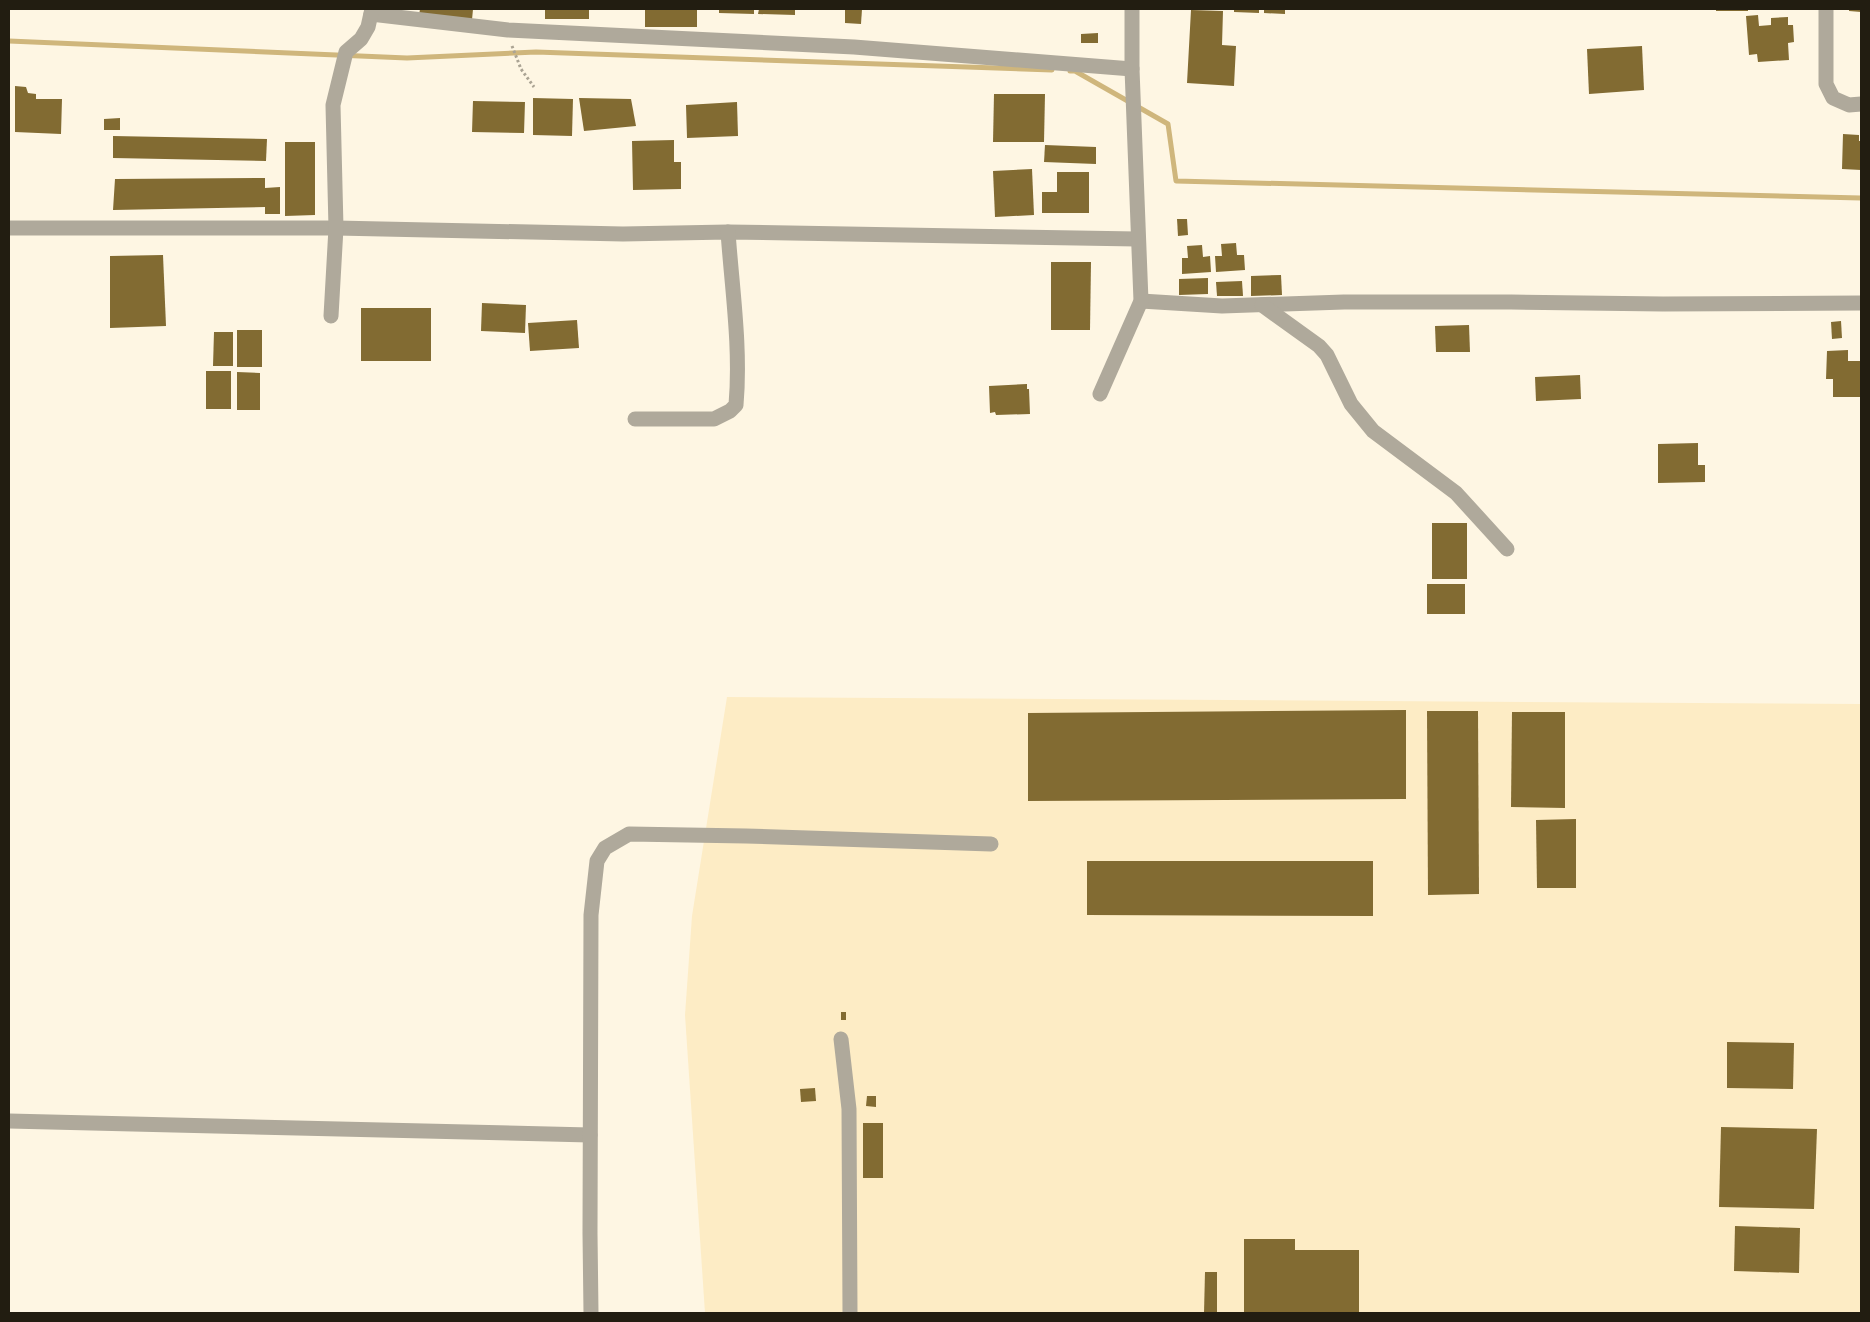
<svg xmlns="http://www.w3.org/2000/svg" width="1870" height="1322" font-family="'Fira Sans Condensed',sans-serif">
<rect width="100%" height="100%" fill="#fef6e3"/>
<path fill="#fdecc5" d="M 727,697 L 1861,704 L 1861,1313 L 705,1313 L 685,1015 L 692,916 Z"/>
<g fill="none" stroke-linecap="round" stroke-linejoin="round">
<g stroke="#cfb67c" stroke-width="5">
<path d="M 9,41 L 407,58 L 536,52 L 1052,70"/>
<path d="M 1070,71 L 1075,71 L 1168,124 L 1176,181 L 1861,198"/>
</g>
</g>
<g fill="#826b32">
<path d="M 420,9 L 473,9 L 472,20 L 419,16 Z"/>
<rect x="545" y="9" width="44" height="10"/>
<rect x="645" y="9" width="52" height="18"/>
<path d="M 719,9 L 754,9 L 754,14 L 719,13 Z"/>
<path d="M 759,9 L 795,9 L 795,15 L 758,14 Z"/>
<path d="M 845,9 L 862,9 L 861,24 L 845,23 Z"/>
<path d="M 1234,9 L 1259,9 L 1259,13 L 1234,12 Z"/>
<path d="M 1264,9 L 1285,9 L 1285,14 L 1264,13 Z"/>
<rect x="1716" y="9" width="32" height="2"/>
<path d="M 1849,9 L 1861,9 L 1861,12 L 1849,11 Z"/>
<path d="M 1191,10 L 1223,11 L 1222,45 L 1236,46 L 1234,86 L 1187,83 Z"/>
<path d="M 1758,15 L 1759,26 L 1771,25 L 1771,18 L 1788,17 L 1788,25 L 1793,25 L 1794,42 L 1788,43 L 1789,60 L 1758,62 L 1757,54 L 1749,55 L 1746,16 Z"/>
<path d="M 1098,33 L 1098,43 L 1081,43 L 1081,34 Z"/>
<path d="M 1642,46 L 1644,90 L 1589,94 L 1587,49 Z"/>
<path d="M 15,86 L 26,87 L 28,93 L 36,94 L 36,99 L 62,99 L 61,134 L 15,132 Z"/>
<path d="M 994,94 L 1045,94 L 1044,142 L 993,142 Z"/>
<path d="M 533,98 L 573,99 L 572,136 L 533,135 Z"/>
<path d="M 579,98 L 631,99 L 636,126 L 584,131 Z"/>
<path d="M 473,101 L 525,102 L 524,133 L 472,132 Z"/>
<path d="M 737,102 L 738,136 L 687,138 L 686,105 Z"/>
<path d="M 120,118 L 120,130 L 104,130 L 104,119 Z"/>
<path d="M 1843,134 L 1859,135 L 1859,141 L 1861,141 L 1861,170 L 1842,169 Z"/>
<path d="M 113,136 L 267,139 L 266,161 L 113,158 Z"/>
<path d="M 674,140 L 674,162 L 681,162 L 681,189 L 633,190 L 632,141 Z"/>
<path d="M 285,142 L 315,142 L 315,215 L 285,216 Z"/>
<path d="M 1045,145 L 1096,147 L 1096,164 L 1044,162 Z"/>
<path d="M 1032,169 L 1034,215 L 995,217 L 993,171 Z"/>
<path d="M 1057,172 L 1089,172 L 1089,213 L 1042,213 L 1042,192 L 1057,192 Z"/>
<path d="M 265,178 L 265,188 L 280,187 L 280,214 L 265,214 L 265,207 L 113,210 L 115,179 Z"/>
<path d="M 1177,219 L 1187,219 L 1188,235 L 1178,236 Z"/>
<path d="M 1236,243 L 1237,255 L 1244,255 L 1245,270 L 1216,272 L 1215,256 L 1222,256 L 1221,244 Z"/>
<path d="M 1202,245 L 1203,257 L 1210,256 L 1211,272 L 1182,274 L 1182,258 L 1188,258 L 1187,246 Z"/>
<path d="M 163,255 L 166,326 L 110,328 L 110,256 Z"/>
<path d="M 1051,262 L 1091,262 L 1090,330 L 1051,330 Z"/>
<path d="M 1281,275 L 1282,295 L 1251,296 L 1251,276 Z"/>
<path d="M 1208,278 L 1208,294 L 1179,295 L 1179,279 Z"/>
<path d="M 1242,281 L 1243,296 L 1217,296 L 1216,282 Z"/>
<path d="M 482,303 L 526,305 L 525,333 L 481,331 Z"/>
<rect x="361" y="308" width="70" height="53"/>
<path d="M 577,320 L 579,348 L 530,351 L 528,323 Z"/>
<path d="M 1841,321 L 1842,338 L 1832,339 L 1831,322 Z"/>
<path d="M 1469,325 L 1470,352 L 1436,352 L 1435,326 Z"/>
<rect x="237" y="330" width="25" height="37"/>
<path d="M 214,332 L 233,332 L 233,366 L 213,366 Z"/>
<path d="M 1848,350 L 1848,361 L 1861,361 L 1861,397 L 1833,397 L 1833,379 L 1826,379 L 1827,351 Z"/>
<rect x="206" y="371" width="25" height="38"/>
<path d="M 237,372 L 260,373 L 260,410 L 237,410 Z"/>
<path d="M 1580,375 L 1581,399 L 1536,401 L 1535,377 Z"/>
<path d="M 1027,384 L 1027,389 L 1029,389 L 1030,414 L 996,415 L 995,412 L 990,413 L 989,386 Z"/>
<path d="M 1698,443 L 1698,465 L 1705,465 L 1705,482 L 1658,483 L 1658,444 Z"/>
<rect x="1432" y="523" width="35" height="56"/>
<rect x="1427" y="584" width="38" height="30"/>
<path d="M 1406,710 L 1406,799 L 1028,801 L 1028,713 Z"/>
<path d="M 1427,711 L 1478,711 L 1479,894 L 1428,895 Z"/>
<path d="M 1512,712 L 1565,712 L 1565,808 L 1511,807 Z"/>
<path d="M 1576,819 L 1576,888 L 1537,888 L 1536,820 Z"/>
<path d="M 1087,861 L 1373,861 L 1373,916 L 1087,915 Z"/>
<rect x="841" y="1012" width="5" height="8"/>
<path d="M 1727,1042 L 1794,1043 L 1793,1089 L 1727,1088 Z"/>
<path d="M 815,1088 L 816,1101 L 801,1102 L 800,1089 Z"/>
<path d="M 867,1096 L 876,1096 L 876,1107 L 866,1106 Z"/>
<rect x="863" y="1123" width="20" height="55"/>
<path d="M 1721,1127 L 1817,1129 L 1814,1209 L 1719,1207 Z"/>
<path d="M 1735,1226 L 1800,1228 L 1799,1273 L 1734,1271 Z"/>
<path d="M 1244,1239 L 1295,1239 L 1295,1250 L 1359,1250 L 1359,1313 L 1244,1313 Z"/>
<path d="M 1205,1272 L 1217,1272 L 1217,1313 L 1204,1313 Z"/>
</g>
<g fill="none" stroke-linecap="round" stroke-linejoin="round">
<path stroke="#aba494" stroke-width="3" stroke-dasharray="2.5 2.5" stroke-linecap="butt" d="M 512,46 L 521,69 L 534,87"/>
<g stroke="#afa99b" stroke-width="15">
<path d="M 1826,9 L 1826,84 L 1833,98 L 1849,105 L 1861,104"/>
<path d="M 371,14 L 508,30 L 854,47 L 1132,69"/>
<path d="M 9,228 L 336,228 L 623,234 L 728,232 L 1137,239"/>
<path d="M 1141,301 L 1222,306 L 1344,302 L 1511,302 L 1663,304 L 1861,303"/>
<path d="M 1262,305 L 1319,346 L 1327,355 L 1351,404 L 1373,431 L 1456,493 L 1507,549"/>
<path d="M 331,316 L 336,228 L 333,105 L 346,52 L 361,39 L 368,27 L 372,9"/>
<path d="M 1100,394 L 1141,301 L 1132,69 L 1132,9"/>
<path d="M 635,419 L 714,419 L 730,411 L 736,405 C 741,348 732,289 728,232"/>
<path d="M 841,1039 L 849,1109 L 850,1313"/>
<path d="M 9,1121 L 590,1135"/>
<path d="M 591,1313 L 590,1233 L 591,915 L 597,861 L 605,848 L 629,834 L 746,836 L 991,844"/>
</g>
</g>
<rect width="1870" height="1322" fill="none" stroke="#221d11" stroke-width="20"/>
</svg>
